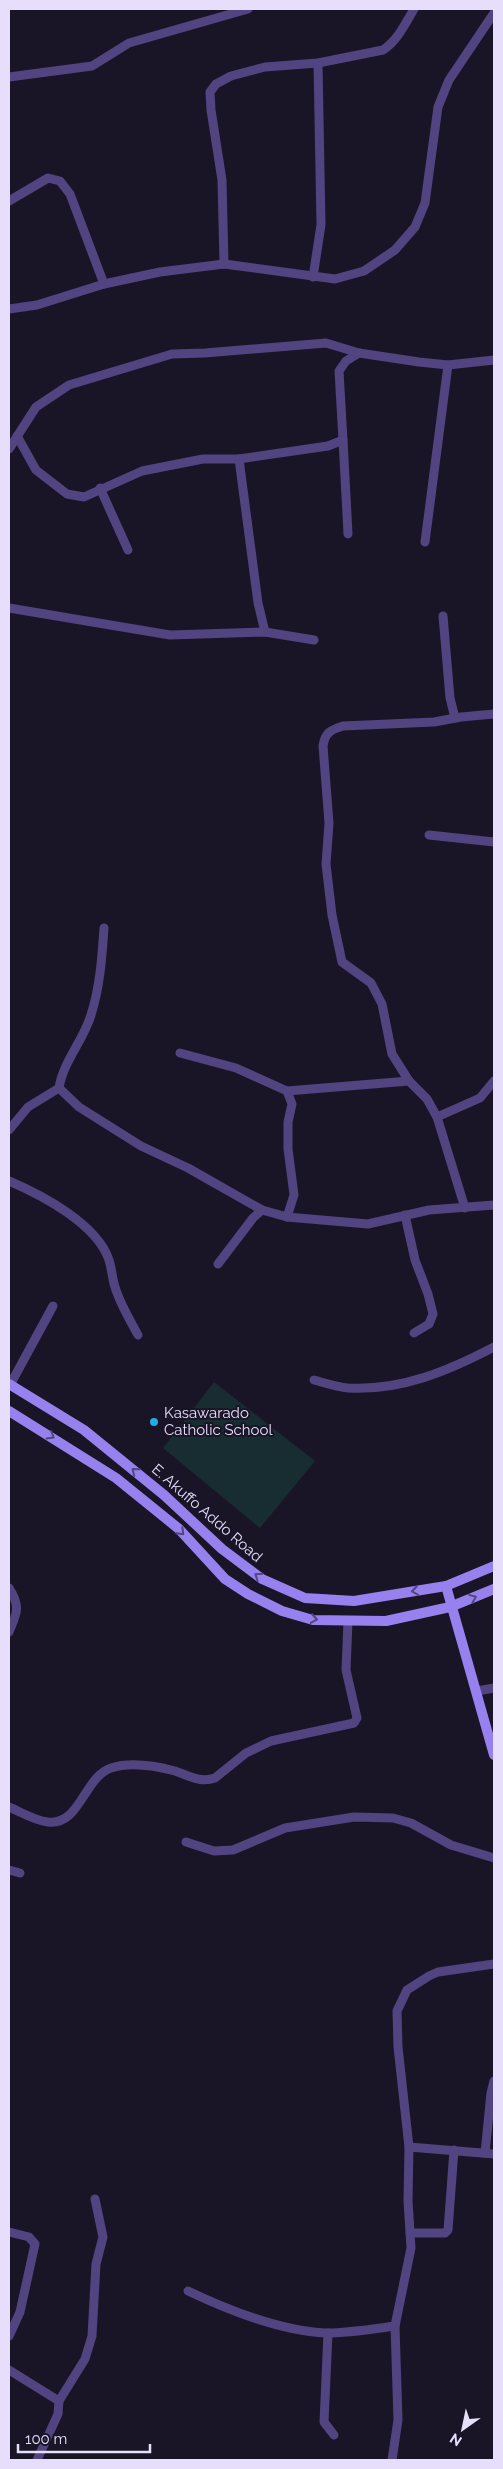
<svg xmlns="http://www.w3.org/2000/svg" width="503" height="2469" font-family="Raleway,sans-serif">
<rect width="100%" height="100%" fill="#1a1427"/>
<path fill="#172d31" d="M 214,1382 L 315,1461 L 260,1528 L 163,1448 Z"/>
<g fill="none" stroke-linecap="round" stroke-linejoin="round">
<g stroke="#514481" stroke-width="9">
<path d="M 9,77 L 92,66 L 129,43 L 248,9"/>
<path d="M 9,201 L 48,178 L 60,181 L 70,194 L 104,284"/>
<path d="M 224,264 L 222,180 L 211,110 L 210,92 L 216,84 L 231,76 L 265,67 L 318,63 L 383,50 C 398,40 405,24 414,9"/>
<path d="M 313,277 L 321,225 L 318,63"/>
<path d="M 9,309 L 37,305 L 104,284 L 160,272 L 224,264 L 335,279 L 364,271 L 395,250 L 415,227 L 425,203 L 438,107 L 449,80 L 494,13"/>
<path d="M 17,436 L 36,470 L 67,494 L 84,497 L 142,471 L 203,459 L 239,459 L 328,446 L 343,440 L 339,371 L 346,361 L 359,353"/>
<path d="M 343,440 L 348,534"/>
<path d="M 9,449 L 36,407 L 69,385 L 172,354 L 205,353 L 326,343 L 359,353 L 419,362 L 448,365 L 494,360"/>
<path d="M 239,459 L 258,603 L 265,632"/>
<path d="M 100,488 L 128,550"/>
<path d="M 425,542 L 448,365"/>
<path d="M 9,608 L 170,635 L 265,632 L 314,640"/>
<path d="M 443,616 L 450,698 L 455,718"/>
<path d="M 429,835 L 494,842"/>
<path d="M 104,928 C 102,957 100,987 91,1015 C 83,1041 63,1062 59,1088 L 79,1107 L 141,1146 L 188,1168 L 262,1210 L 287,1217 L 368,1224 L 429,1210 L 494,1205"/>
<path d="M 180,1053 L 236,1068 L 287,1091 L 409,1081"/>
<path d="M 437,1117 L 480,1098 L 494,1081"/>
<path d="M 9,1130 L 28,1107 L 59,1088"/>
<path d="M 9,1181 C 42,1195 97,1224 109,1260 C 112,1269 112,1278 115,1287 C 120,1304 130,1320 138,1335"/>
<path d="M 465,1208 L 437,1117 L 427,1099 L 409,1081 L 392,1054 L 382,1004 L 371,983 L 342,962 L 332,915 L 326,864 L 329,823 L 323,746 C 325,733 330,730 343,726 L 434,722 L 461,717 L 494,714"/>
<path d="M 405,1215 L 415,1260 L 428,1294 L 433,1314 L 429,1324 L 414,1333"/>
<path d="M 287,1217 L 294,1195 L 288,1149 L 288,1122 L 292,1104 L 287,1091"/>
<path d="M 218,1264 L 253,1218 L 262,1210"/>
<path d="M 314,1380 C 325,1383 337,1387 348,1388 C 401,1391 448,1371 494,1347"/>
<path d="M 10,1385 L 53,1306"/>
<path d="M 9,1588 C 21,1607 17,1613 9,1632"/>
<path d="M 477,1691 L 494,1688"/>
<path d="M 9,1807 C 21,1812 35,1821 48,1822 C 80,1826 84,1777 111,1768 C 130,1762 156,1766 175,1771 C 190,1776 200,1783 215,1778 L 246,1753 L 271,1741 L 354,1723 L 357,1718 L 346,1670 L 348,1621"/>
<path d="M 186,1842 L 214,1851 L 233,1850 L 285,1828 L 354,1817 L 393,1818 L 411,1823 L 451,1845 L 494,1858"/>
<path d="M 9,1870 L 20,1873"/>
<path d="M 409,2147 L 494,2154"/>
<path d="M 485,2153 L 491,2093 L 494,2081"/>
<path d="M 9,2232 L 29,2237 L 35,2244 L 20,2312 L 9,2336"/>
<path d="M 410,2233 L 445,2233 L 448,2230 L 454,2150"/>
<path d="M 188,2291 C 228,2310 282,2331 326,2333 C 349,2333 373,2329 395,2326"/>
<path d="M 328,2333 L 324,2422 L 334,2435"/>
<path d="M 9,2370 L 59,2401 L 58,2414 L 37,2460"/>
<path d="M 59,2401 L 85,2359 L 92,2336 L 96,2264 L 103,2237 L 95,2199"/>
<path d="M 392,2460 L 398,2420 L 395,2326 L 411,2248 L 408,2201 L 409,2147 L 398,2047 L 397,2011 L 407,1990 L 429,1976 L 438,1972 L 494,1964"/>
</g>
<g stroke="#9781ef" stroke-width="10">
<path d="M 9,1384 L 84,1430 L 164,1495 L 222,1549 L 262,1579 L 305,1598 L 354,1601 L 446,1586 L 494,1566"/>
<path d="M 9,1411 L 116,1478 L 179,1529 L 225,1579 L 248,1594 L 282,1611 L 313,1620 L 386,1621 L 450,1607 L 494,1589"/>
<path d="M 446,1586 L 494,1755"/>
</g>
</g>
<defs><path id="oneway-chevron" d="M-2-3.5L2.5 0L-2 3.5" fill="none" stroke-width="1.6" stroke-linecap="round" stroke-linejoin="round" transform="scale(1.25)"/></defs>
<g stroke="#524581">
<use href="#oneway-chevron" transform="translate(51 1436) rotate(31)"/>
<use href="#oneway-chevron" transform="translate(135 1471) rotate(-141)"/>
<use href="#oneway-chevron" transform="translate(181 1532) rotate(45)"/>
<use href="#oneway-chevron" transform="translate(258 1576) rotate(-146)"/>
<use href="#oneway-chevron" transform="translate(415 1591) rotate(171)"/>
<use href="#oneway-chevron" transform="translate(473 1598) rotate(-22)"/>
<use href="#oneway-chevron" transform="translate(314 1619) rotate(9)"/>
</g>
<circle fill="#22aee3" stroke="#1a1427" stroke-width="2" cx="154" cy="1422" r="5"/>
<g text-anchor="middle" stroke-width="4" stroke-linejoin="round" paint-order="stroke">
<g font-size="15" fill="#e6defb" stroke="#1a1427" text-anchor="start">
<text x="164" y="1418">Kasawarado<tspan x="164" dy="17">Catholic School</tspan></text>
</g>
<g font-size="15" fill="#e6defb" stroke="#1a1427">
<text transform="translate(207 1513) rotate(41)" y="5">E. Akuffo Addo Road</text>
</g>
</g>
<rect width="503" height="2469" fill="none" stroke="#e6defb" stroke-width="20"/>
<g transform="translate(463 2429) rotate(213)" stroke="#1a1427" stroke-width="4" paint-order="stroke">
<path d="M0-4L9 19L0 12L-9 19Z" fill="#e6defb"/>
<text y="-8" font-size="14" font-weight="bold" text-anchor="middle" fill="#e6defb">N</text>
</g>
<path d="M18 2444v8h132v-8" fill="none" stroke="#e6defb" stroke-width="2.5"/>
<text x="25" y="2444" font-size="15" fill="#e6defb" stroke="#1a1427" stroke-width="4" paint-order="stroke">100 m</text>
</svg>
